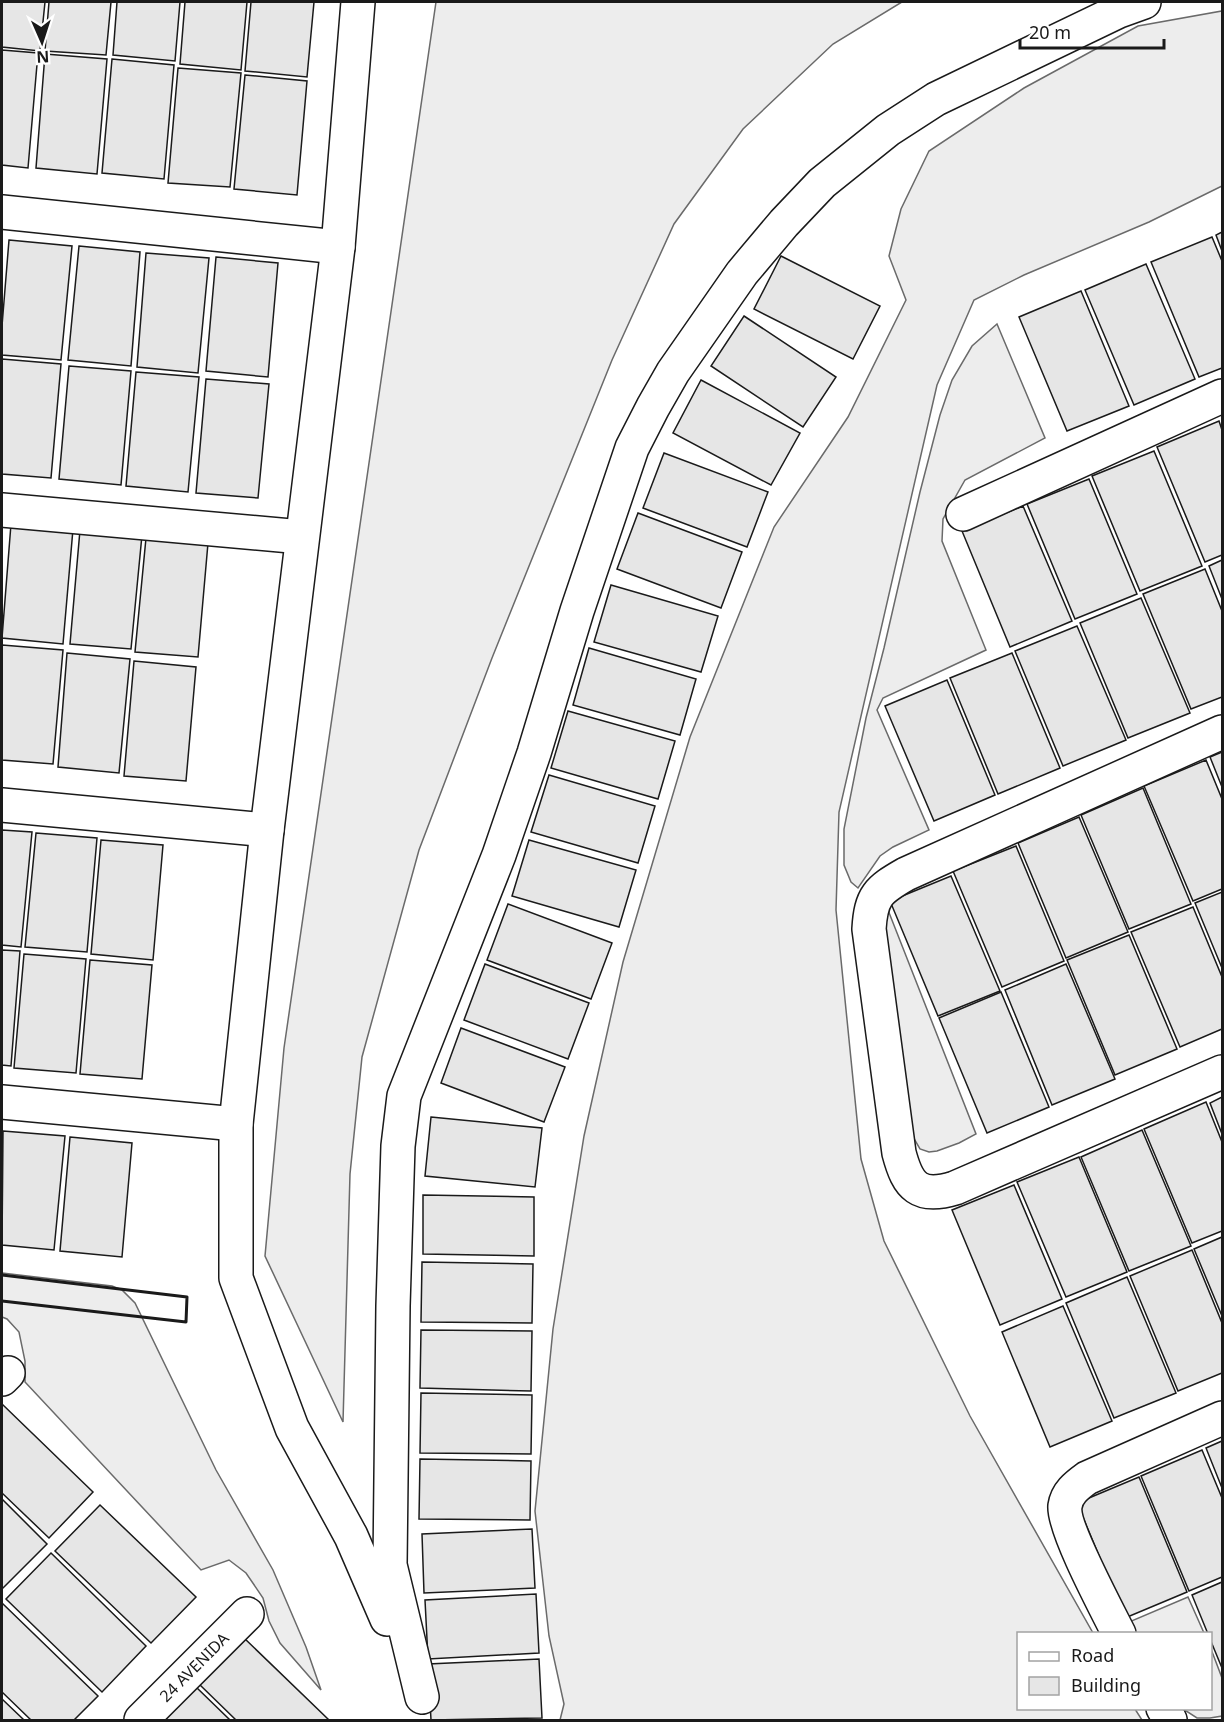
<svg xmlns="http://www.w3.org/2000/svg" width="1224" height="1722" font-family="'Noto Sans',sans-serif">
<rect width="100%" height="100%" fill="#fff"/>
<g fill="#ededed" stroke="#6a6a6a" stroke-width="1.5">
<path d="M 436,2 L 902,2 L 833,44 L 743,129 L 674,224 L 612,360 L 492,658 L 419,850 L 362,1057 L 350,1174 L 343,1422 L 265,1256 L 284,1048 Z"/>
<path d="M 1222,11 L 1222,186 L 1149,222 L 1024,275 L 974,300 L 937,385 L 839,812 L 836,910 L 861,1159 L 884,1241 L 970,1416 L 1093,1633 L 1018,1634 L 1018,1708 L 1135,1709 L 1142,1720 L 560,1720 L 564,1704 L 549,1636 L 535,1511 L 553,1329 L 584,1136 L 623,962 L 690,737 L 774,527 L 848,417 L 906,300 L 889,256 L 901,209 L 929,151 L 1024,88 L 1138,26 Z"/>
<path d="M 997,324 L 1045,438 L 965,480 L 943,519 L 942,541 L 986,650 L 883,698 L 877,710 L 929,830 L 893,847 L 880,856 L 858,888 L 851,882 L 844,865 L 844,829 L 866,718 L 884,648 L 920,492 L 940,415 L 952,380 L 972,346 Z"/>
<path d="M 888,910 L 976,1134 L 959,1143 L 937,1151 L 929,1152 L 920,1149 L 913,1137 L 883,921 Z"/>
<path d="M 2,1273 L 112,1286 L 122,1290 L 135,1303 L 216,1470 L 273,1570 L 306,1647 L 321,1690 L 280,1643 L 269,1621 L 263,1598 L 246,1573 L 229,1560 L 201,1570 L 25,1382 L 25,1361 L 19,1332 L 7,1319 L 2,1317 Z"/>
<path d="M 1188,1597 L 1204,1633 L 1136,1633 L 1129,1622 Z"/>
<path d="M 1211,1649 L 1222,1678 L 1222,1716 L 1210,1718 L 1197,1718 L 1183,1709 L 1210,1708 Z"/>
</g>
<g fill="#e6e6e6" stroke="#1a1a1a" stroke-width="1.5">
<path d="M 2,2 L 45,2 L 40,51 L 2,47 Z"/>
<path d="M 49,2 L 111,2 L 106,55 L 45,51 Z"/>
<path d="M 117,2 L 180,2 L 175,61 L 113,55 Z"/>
<path d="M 185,2 L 247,2 L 241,70 L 180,64 Z"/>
<path d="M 251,2 L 314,2 L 307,77 L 245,71 Z"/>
<path d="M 2,50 L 38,53 L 28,168 L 2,165 Z"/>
<path d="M 45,54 L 107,59 L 97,174 L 36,168 Z"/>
<path d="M 112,59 L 174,65 L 164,179 L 102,173 Z"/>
<path d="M 178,68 L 241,73 L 230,187 L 168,183 Z"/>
<path d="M 245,75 L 307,81 L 297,195 L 234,189 Z"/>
<path d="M 1222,232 L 1222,251 L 1216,235 Z"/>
<path d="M 1212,237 L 1222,261 L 1222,368 L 1199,377 L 1151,262 Z"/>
<path d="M 9,240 L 72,246 L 61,360 L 2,355 L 2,326 Z"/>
<path d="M 79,246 L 140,252 L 131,366 L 68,360 Z"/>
<path d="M 146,253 L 209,258 L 198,373 L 137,367 Z"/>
<path d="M 781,256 L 880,306 L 853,359 L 754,309 Z"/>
<path d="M 216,257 L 278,263 L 268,377 L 206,371 Z"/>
<path d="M 1146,264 L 1195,379 L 1134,405 L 1085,290 Z"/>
<path d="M 1081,291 L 1129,406 L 1067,431 L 1019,317 Z"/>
<path d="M 744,316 L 836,377 L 803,427 L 711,366 Z"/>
<path d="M 2,359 L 61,364 L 51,478 L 2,474 Z"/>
<path d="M 69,366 L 131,371 L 121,485 L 59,479 Z"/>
<path d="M 136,372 L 199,377 L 188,492 L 126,486 Z"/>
<path d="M 206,379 L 269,384 L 258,498 L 196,493 Z"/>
<path d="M 701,380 L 800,433 L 771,485 L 673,433 Z"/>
<path d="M 1219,421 L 1222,430 L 1222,555 L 1205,562 L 1157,447 Z"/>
<path d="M 1154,451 L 1202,566 L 1140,591 L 1092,476 Z"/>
<path d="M 664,453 L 768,492 L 747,547 L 643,508 Z"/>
<path d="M 1089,479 L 1137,594 L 1075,619 L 1027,504 Z"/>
<path d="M 1023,506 L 1072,621 L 1010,647 L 962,531 Z"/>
<path d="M 638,513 L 742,552 L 721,608 L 617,569 Z"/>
<path d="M 11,524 L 73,529 L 63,644 L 2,638 Z"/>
<path d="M 80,530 L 142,535 L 131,649 L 70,644 Z"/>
<path d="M 146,538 L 208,543 L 198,657 L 135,652 Z"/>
<path d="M 1222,560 L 1222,599 L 1209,566 Z"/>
<path d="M 1205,569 L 1222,611 L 1222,697 L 1191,709 L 1143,594 Z"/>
<path d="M 611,585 L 718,616 L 701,672 L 594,642 Z"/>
<path d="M 1141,598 L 1190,713 L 1128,738 L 1080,623 Z"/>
<path d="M 1077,626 L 1126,740 L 1063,766 L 1015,651 Z"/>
<path d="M 2,645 L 63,650 L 53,764 L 2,760 Z"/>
<path d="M 589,648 L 696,679 L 680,735 L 573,705 Z"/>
<path d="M 67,653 L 130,659 L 119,773 L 58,767 Z"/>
<path d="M 1012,653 L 1060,768 L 998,794 L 950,678 Z"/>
<path d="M 134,661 L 196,667 L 186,781 L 124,776 Z"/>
<path d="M 947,680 L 995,795 L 934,821 L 885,706 Z"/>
<path d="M 568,711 L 675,741 L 658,799 L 551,768 Z"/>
<path d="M 1222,752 L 1222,787 L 1210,757 Z"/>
<path d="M 1206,760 L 1222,799 L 1222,889 L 1193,901 L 1144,786 Z"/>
<path d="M 549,775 L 655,806 L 638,863 L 531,832 Z"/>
<path d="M 1143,788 L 1191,904 L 1129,929 L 1081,815 Z"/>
<path d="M 1079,817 L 1128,932 L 1066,958 L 1018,843 Z"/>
<path d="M 2,830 L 32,832 L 21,947 L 2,945 Z"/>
<path d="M 36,833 L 97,838 L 87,952 L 25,947 Z"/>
<path d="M 101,840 L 163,845 L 153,960 L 91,954 Z"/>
<path d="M 529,840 L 636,870 L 619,927 L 512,896 Z"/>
<path d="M 1016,846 L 1064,961 L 1002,987 L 953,871 Z"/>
<path d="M 951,876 L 1000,991 L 938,1016 L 890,901 Z"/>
<path d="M 1222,892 L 1222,968 L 1195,903 Z"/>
<path d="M 508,904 L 612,943 L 591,999 L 487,960 Z"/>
<path d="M 1193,907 L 1222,977 L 1222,1029 L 1180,1047 L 1131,932 Z"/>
<path d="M 1129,935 L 1177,1049 L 1115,1075 L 1067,960 Z"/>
<path d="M 2,950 L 20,951 L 11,1066 L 2,1065 Z"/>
<path d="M 24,954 L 86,959 L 76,1073 L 14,1068 Z"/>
<path d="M 90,960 L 152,965 L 142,1079 L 80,1074 Z"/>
<path d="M 485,964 L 589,1003 L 568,1059 L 464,1020 Z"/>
<path d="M 1066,964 L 1115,1079 L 1052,1105 L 1005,990 Z"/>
<path d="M 1001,992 L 1049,1107 L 987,1133 L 939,1018 Z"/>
<path d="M 461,1028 L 565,1067 L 544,1122 L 441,1083 Z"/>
<path d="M 1222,1097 L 1222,1134 L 1210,1103 Z"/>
<path d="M 1206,1102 L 1222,1142 L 1222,1231 L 1192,1243 L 1144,1129 Z"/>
<path d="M 431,1117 L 542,1128 L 535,1187 L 425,1176 Z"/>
<path d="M 1142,1130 L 1191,1246 L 1129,1271 L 1081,1157 Z"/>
<path d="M 3,1131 L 65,1136 L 54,1250 L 2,1245 Z"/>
<path d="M 70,1137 L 132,1143 L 122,1257 L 60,1251 Z"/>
<path d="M 1079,1157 L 1127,1272 L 1066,1297 L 1017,1182 Z"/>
<path d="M 1014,1185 L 1062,1299 L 1000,1325 L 952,1210 Z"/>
<path d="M 423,1195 L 534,1197 L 534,1256 L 423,1254 Z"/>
<path d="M 1222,1237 L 1222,1316 L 1194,1249 Z"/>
<path d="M 1192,1250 L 1222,1323 L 1222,1373 L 1178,1391 L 1130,1276 Z"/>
<path d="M 422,1262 L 533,1264 L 532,1323 L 421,1322 Z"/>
<path d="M 1127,1277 L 1176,1393 L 1114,1418 L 1066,1303 Z"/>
<path d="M 1063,1306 L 1112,1421 L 1050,1447 L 1002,1332 Z"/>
<path d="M 421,1330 L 532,1331 L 531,1391 L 420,1388 Z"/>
<path d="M 421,1393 L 532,1395 L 531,1454 L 420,1453 Z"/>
<path d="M 2,1404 L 93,1492 L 49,1538 L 2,1493 Z"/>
<path d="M 1222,1441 L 1222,1488 L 1206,1448 Z"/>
<path d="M 1202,1450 L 1222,1498 L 1222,1577 L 1189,1591 L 1141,1476 Z"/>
<path d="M 420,1459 L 531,1461 L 530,1520 L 419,1519 Z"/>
<path d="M 1139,1477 L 1187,1592 L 1125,1618 L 1077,1503 Z"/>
<path d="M 2,1499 L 47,1544 L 2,1589 Z"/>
<path d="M 100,1505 L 196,1597 L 151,1643 L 55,1551 Z"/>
<path d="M 532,1529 L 535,1588 L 424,1593 L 422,1534 Z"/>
<path d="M 51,1553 L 146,1646 L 102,1692 L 6,1599 Z"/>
<path d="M 1222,1582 L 1222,1668 L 1210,1639 L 1210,1634 L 1208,1634 L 1192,1595 Z"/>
<path d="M 536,1594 L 539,1653 L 428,1659 L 425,1600 Z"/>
<path d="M 2,1603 L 98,1696 L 74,1720 L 31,1720 L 2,1692 Z"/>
<path d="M 244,1638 L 329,1720 L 236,1720 L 199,1684 Z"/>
<path d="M 539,1659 L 542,1718 L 431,1720 L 428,1664 Z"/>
<path d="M 196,1687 L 230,1720 L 162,1720 Z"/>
<path d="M 2,1699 L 24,1720 L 2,1720 Z"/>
</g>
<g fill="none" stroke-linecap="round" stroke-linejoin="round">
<g stroke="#1a1a1a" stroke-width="36">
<g id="minor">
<path d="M 358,2 L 338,247 L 267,830 L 236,1124 L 236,1278 L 292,1428 L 351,1536 L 387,1619"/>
<path d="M 2,212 L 338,247"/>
<path d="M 2,510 L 302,537"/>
<path d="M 963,514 L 1222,396"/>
<path d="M 1222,732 L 906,874 C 878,890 871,896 869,929 L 899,1153 C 908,1187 919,1199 955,1188 L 1222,1072"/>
<path d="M 2,805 L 267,830"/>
<path d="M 2,1102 L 236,1124"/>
<path d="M 2,1379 L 8,1373"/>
<path d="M 1119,1634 C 1108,1612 1062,1526 1065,1506 C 1067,1493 1076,1486 1087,1478 L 1222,1418"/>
<path d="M 422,1697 L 390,1565 L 393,1306 L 398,1146 L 404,1096 L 499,855 L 534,753 L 577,611 L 632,448 L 653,407 L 673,372 L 742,273 L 784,223 L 822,183 L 888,130 L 936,99 L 1119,11 L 1144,2"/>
<path d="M 1163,1708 L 1170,1720"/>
<path id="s1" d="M 141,1720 L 247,1614"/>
</g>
</g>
<use href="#minor" stroke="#fff" stroke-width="33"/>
<path stroke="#1a1a1a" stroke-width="3" d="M 2,1275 L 187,1297 L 186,1322 L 2,1301"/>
</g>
<g text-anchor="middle" stroke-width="4.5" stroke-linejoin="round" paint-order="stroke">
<g font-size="16" fill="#1a1a1a" stroke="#fff">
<text dy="6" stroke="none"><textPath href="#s1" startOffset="75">24 AVENIDA</textPath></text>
</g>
</g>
<rect width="1224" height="1722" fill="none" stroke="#1a1a1a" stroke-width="6"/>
<rect x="1017" y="1632" width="195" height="78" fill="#ffffff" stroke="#a3a3a3" stroke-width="1.5"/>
<rect x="1029" y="1652" width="30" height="9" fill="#ffffff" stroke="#a3a3a3" stroke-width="1.5"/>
<text x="1071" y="1662" font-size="18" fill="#1a1a1a">Road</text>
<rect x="1029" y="1677" width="30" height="18" fill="#e6e6e6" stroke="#a3a3a3" stroke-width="1.5"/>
<text x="1071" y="1692" font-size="18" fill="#1a1a1a">Building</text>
<g transform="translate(42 42) rotate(177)" stroke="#ffffff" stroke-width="4.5" paint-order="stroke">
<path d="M0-4.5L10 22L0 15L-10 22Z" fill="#1a1a1a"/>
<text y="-9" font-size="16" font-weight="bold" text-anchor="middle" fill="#1a1a1a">N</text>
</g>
<path d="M1020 39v9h144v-9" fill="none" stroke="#1a1a1a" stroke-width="3"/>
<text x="1029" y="39" font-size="18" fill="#1a1a1a" stroke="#ffffff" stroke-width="4.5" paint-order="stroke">20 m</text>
</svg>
